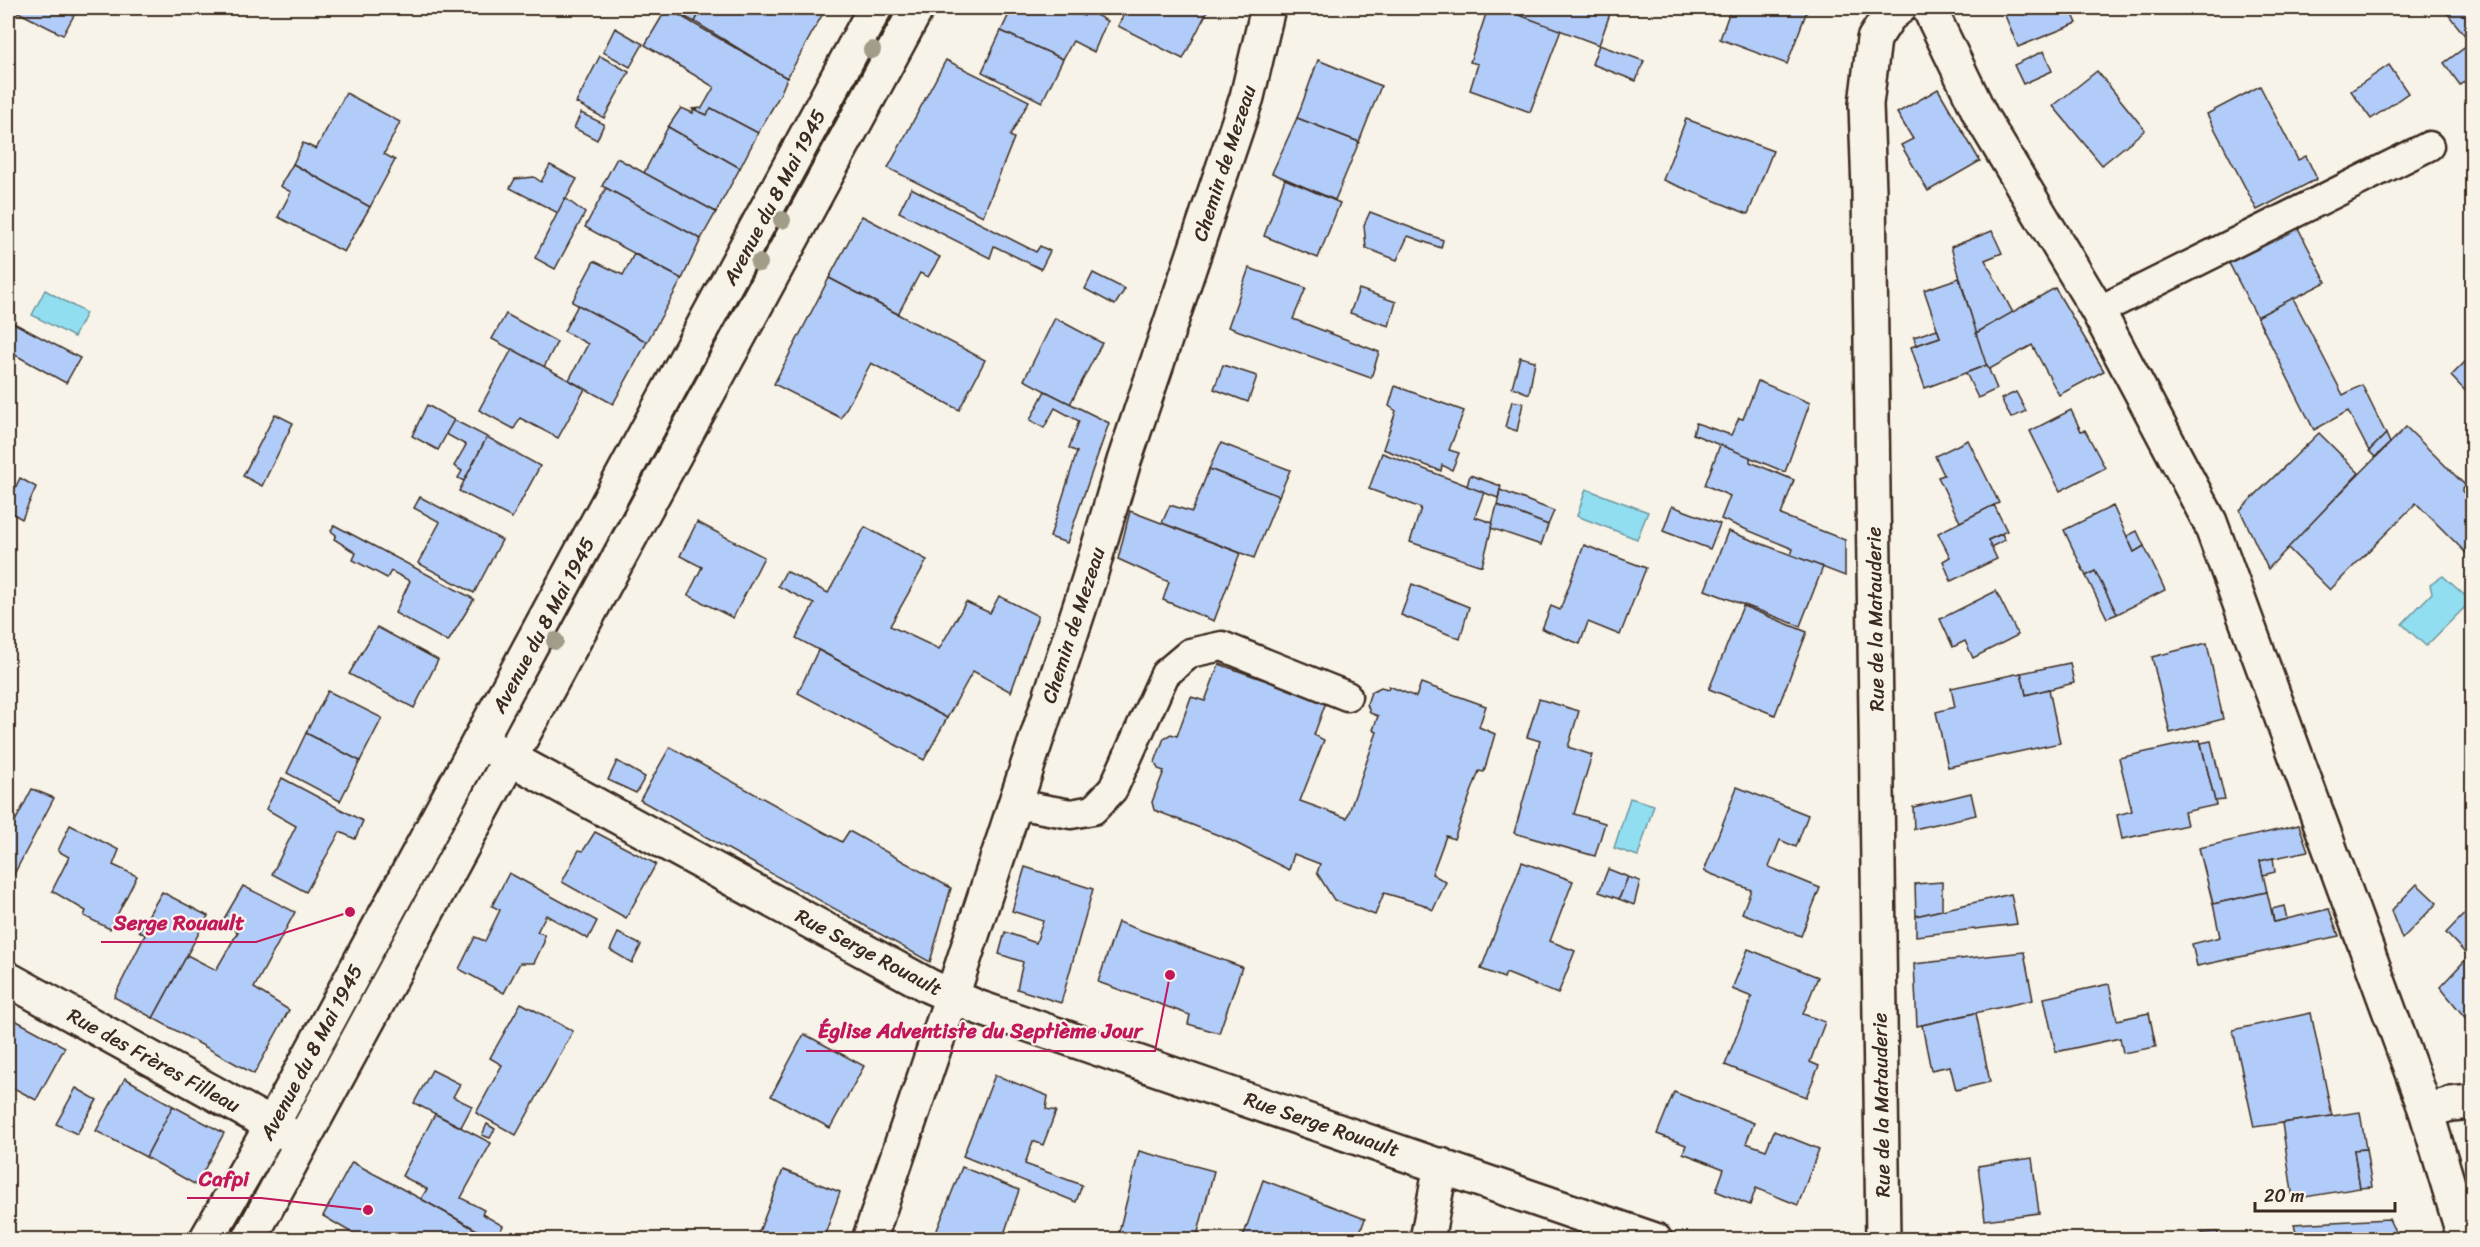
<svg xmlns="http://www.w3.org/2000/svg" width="2480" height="1247" font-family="Sriracha,sans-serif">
<rect width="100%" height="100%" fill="#f7f3e8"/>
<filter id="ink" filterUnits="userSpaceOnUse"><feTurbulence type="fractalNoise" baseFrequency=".0167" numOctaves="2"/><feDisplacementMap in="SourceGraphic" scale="12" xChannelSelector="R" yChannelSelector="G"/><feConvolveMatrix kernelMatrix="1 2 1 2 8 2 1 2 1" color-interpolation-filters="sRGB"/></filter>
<g filter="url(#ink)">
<g fill="#91def1" stroke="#6f969d" stroke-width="1.5">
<path d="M 45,290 L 86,313 L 74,337 L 32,315 Z"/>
<path d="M 1586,489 L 1648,512 L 1637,539 L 1577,516 Z"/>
<path d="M 2443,576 L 2471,601 L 2426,646 L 2402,624 L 2432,593 L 2430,585 Z"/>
<path d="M 1630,798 L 1654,805 L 1638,856 L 1614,848 Z"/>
</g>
<g fill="#b2ccf9" stroke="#3b2a1e" stroke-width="1.5">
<path d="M 10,8 L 78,8 L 63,35 Z"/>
<path d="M 667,8 L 787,78 L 780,95 L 758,133 L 711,108 L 707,115 L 693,109 L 702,108 L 714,87 L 645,45 Z"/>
<path d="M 687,8 L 702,8 L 695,22 L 683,16 Z"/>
<path d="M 702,8 L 826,8 L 787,78 L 695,22 Z"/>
<path d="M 1012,8 L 1067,8 L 1084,16 L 1087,10 L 1107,21 L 1094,52 L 1073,41 L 1063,59 L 1001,31 Z"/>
<path d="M 1127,8 L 1209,8 L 1183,59 L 1118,26 Z"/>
<path d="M 1488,8 L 1501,8 L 1561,30 L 1530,112 L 1470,90 L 1478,64 L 1470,62 Z"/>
<path d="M 1501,8 L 1612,8 L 1599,45 Z"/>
<path d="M 1731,8 L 1745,8 L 1757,11 L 1758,8 L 1808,8 L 1787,64 L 1720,39 Z"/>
<path d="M 2002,8 L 2070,8 L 2077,23 L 2018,47 Z"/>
<path d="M 2443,8 L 2472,8 L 2472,75 L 2460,85 L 2444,63 L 2471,43 Z"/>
<path d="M 615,28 L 643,44 L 630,67 L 603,52 Z"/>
<path d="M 1001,31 L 1063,59 L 1042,102 L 982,72 Z"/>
<path d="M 1599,45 L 1644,61 L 1636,81 L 1592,64 Z"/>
<path d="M 2044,51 L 2052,71 L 2023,84 L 2014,65 Z"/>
<path d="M 600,56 L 629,72 L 604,118 L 576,103 Z"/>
<path d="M 946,60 L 1029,101 L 1010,136 L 1014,138 L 983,216 L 888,168 Z"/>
<path d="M 1318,60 L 1381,86 L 1359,142 L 1297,118 Z"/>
<path d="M 2389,65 L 2408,93 L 2371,119 L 2351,91 Z"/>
<path d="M 2097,71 L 2145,130 L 2102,165 L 2053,106 Z"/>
<path d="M 2260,86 L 2298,160 L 2306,156 L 2317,179 L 2257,210 L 2207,114 Z"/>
<path d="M 1938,89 L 1980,161 L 1928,191 L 1901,145 L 1913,139 L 1897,113 Z"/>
<path d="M 346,93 L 400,122 L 384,154 L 395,160 L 370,207 L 293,164 L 303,143 L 316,149 Z"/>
<path d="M 681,108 L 693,113 L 693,109 L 707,115 L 711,108 L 758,133 L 740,168 L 668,127 Z"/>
<path d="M 581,113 L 604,124 L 597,140 L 574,128 Z"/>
<path d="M 1297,118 L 1359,142 L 1335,200 L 1272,173 Z"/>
<path d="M 1686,119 L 1773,151 L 1748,214 L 1663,180 Z"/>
<path d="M 668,127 L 740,168 L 716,212 L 644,173 Z"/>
<path d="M 617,158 L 716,212 L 701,239 L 602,186 Z"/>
<path d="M 293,164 L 370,207 L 344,252 L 278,217 L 291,192 L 280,186 Z"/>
<path d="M 550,165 L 577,179 L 558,213 L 510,188 L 515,179 L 534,177 L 541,182 Z"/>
<path d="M 1285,179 L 1340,203 L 1318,258 L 1264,236 Z"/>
<path d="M 606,188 L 701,239 L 682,279 L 585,227 Z"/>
<path d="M 911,188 L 1036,252 L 1040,246 L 1050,251 L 1041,269 L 994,246 L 990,258 L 899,212 Z"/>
<path d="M 565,198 L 585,213 L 555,269 L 535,258 Z"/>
<path d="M 1370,212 L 1443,240 L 1441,248 L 1408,236 L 1397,260 L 1366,248 L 1364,225 Z"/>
<path d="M 862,216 L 940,257 L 928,277 L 920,273 L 898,314 L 829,278 Z"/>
<path d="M 2298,228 L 2326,282 L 2257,317 L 2229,263 Z"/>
<path d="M 1992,231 L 2002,253 L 1985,260 L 2013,313 L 1976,333 L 1951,247 Z"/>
<path d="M 634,254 L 682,279 L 647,342 L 572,302 L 594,261 L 623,275 Z"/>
<path d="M 1249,268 L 1306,288 L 1293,319 L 1379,352 L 1371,378 L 1228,327 Z"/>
<path d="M 1093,273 L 1125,289 L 1115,305 L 1085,289 Z"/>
<path d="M 829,278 L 985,360 L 959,410 L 871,363 L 841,418 L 774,384 Z"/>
<path d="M 1959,278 L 1987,365 L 1925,388 L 1911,347 L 1940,337 L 1924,290 Z"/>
<path d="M 2055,288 L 2104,371 L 2059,395 L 2032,345 L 1988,370 L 1976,333 Z"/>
<path d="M 1359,289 L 1396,302 L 1389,326 L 1350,313 Z"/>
<path d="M 2293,298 L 2343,395 L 2362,385 L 2386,434 L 2369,451 L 2348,411 L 2314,430 L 2257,317 Z"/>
<path d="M 578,305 L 647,342 L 613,404 L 569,380 L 588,344 L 564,331 Z"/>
<path d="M 506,314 L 557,342 L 544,367 L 492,339 Z"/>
<path d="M 1055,318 L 1102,343 L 1070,404 L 1024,380 Z"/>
<path d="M 8,320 L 80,358 L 66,383 L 8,351 Z"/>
<path d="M 1937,329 L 1940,337 L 1916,345 L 1914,337 Z"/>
<path d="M 512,349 L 585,389 L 558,438 L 520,418 L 514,429 L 479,410 Z"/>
<path d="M 2472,355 L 2472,398 L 2451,376 Z"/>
<path d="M 1520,357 L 1535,361 L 1529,394 L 1512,387 Z"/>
<path d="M 1223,365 L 1257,376 L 1248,402 L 1214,389 Z"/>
<path d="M 1987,365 L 1997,389 L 1978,398 L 1966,373 Z"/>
<path d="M 1758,381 L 1810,403 L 1785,472 L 1693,434 L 1696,423 L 1731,435 L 1739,418 L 1743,419 Z"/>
<path d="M 1395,386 L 1464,411 L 1449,450 L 1459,453 L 1452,470 L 1442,465 L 1441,471 L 1383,449 L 1396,411 L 1389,406 Z"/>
<path d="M 1045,391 L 1109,423 L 1067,543 L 1050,537 L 1077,452 L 1069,448 L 1079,421 L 1055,408 L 1044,428 L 1030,420 Z"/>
<path d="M 2016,392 L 2026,411 L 2011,418 L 2001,399 Z"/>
<path d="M 1512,401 L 1523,403 L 1517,431 L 1505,427 Z"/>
<path d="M 427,405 L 454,420 L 438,450 L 412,436 Z"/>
<path d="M 2071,410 L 2081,431 L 2085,430 L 2105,468 L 2060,491 L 2030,431 Z"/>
<path d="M 275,414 L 293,423 L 262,486 L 243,476 Z"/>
<path d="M 454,420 L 487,437 L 464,481 L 458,478 L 462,471 L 454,466 L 466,445 L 446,434 Z"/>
<path d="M 2406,427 L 2467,487 L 2462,489 L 2462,491 L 2472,502 L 2472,559 L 2416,503 L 2330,590 L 2287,547 Z"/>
<path d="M 2319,433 L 2359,473 L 2268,569 L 2240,510 Z"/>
<path d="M 2386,434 L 2390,443 L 2375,457 L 2369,451 Z"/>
<path d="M 487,437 L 540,466 L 512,518 L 459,491 Z"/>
<path d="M 1968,440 L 1999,503 L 1960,522 L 1938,477 L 1944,475 L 1935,456 Z"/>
<path d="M 1221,443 L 1290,470 L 1279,496 L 1209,469 Z"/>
<path d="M 1720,445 L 1750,457 L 1750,462 L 1794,480 L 1781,515 L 1845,540 L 1845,576 L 1791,555 L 1793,549 L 1721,519 L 1730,496 L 1705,485 Z"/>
<path d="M 1382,453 L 1484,492 L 1475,517 L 1493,523 L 1482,566 L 1410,542 L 1421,508 L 1369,489 Z"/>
<path d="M 1209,469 L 1279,496 L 1254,558 L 1162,523 L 1170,505 L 1192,512 Z"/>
<path d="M 1470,475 L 1501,486 L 1498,498 L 1467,486 Z"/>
<path d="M 20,478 L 36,487 L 22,519 L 8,511 L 8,503 Z"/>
<path d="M 1500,490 L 1554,511 L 1548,525 L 1497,505 Z"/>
<path d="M 420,497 L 502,540 L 474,593 L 418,563 L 440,522 L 414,508 Z"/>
<path d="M 1497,505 L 1548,525 L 1541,545 L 1491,528 Z"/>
<path d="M 1994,505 L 2007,531 L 1988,540 L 1997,559 L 1951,581 L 1943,561 L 1950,557 L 1938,533 Z"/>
<path d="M 1672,506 L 1720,524 L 1710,549 L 1663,531 Z"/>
<path d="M 2113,506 L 2134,552 L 2144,546 L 2165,590 L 2117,614 L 2095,571 L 2086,576 L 2064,530 Z"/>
<path d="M 1130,511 L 1240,553 L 1214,621 L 1163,600 L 1169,582 L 1118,559 Z"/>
<path d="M 697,522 L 764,557 L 733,618 L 688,595 L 702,567 L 680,556 Z"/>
<path d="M 334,525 L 474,599 L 448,642 L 395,613 L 410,581 L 391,571 L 387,578 L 353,560 L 356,553 L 334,539 L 336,535 L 331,531 Z"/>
<path d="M 865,527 L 927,560 L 890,626 L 939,649 L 966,602 L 990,613 L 999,596 L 1038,616 L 1011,692 L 973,671 L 947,718 L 796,638 L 814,604 L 778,586 L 786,571 L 828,593 Z"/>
<path d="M 1728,531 L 1823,567 L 1800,626 L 1705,590 Z"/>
<path d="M 2137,531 L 2144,546 L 2134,552 L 2127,536 Z"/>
<path d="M 2002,534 L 2005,540 L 1991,547 L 1988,540 Z"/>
<path d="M 1584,545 L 1646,568 L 1620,635 L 1588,622 L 1580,644 L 1542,629 L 1551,606 L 1560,610 Z"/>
<path d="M 2095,571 L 2117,614 L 2107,618 L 2086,576 Z"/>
<path d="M 1412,584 L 1469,607 L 1460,639 L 1401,615 Z"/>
<path d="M 1996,591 L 2018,635 L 1973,658 L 1965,641 L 1953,647 L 1940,619 Z"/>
<path d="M 1743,606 L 1807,632 L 1775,715 L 1709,689 Z"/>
<path d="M 377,627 L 438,660 L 414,708 L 349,674 Z"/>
<path d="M 2207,643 L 2223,719 L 2170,733 L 2152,657 Z"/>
<path d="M 818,650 L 947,718 L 924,760 L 798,693 Z"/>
<path d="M 2070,663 L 2074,683 L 2026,695 L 2021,673 Z"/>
<path d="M 1219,664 L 1326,702 L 1314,735 L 1324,740 L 1300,801 L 1347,818 L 1377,732 L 1373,730 L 1378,716 L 1370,713 L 1367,704 L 1371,692 L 1381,687 L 1388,689 L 1389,686 L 1416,697 L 1421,683 L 1486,706 L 1479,727 L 1495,734 L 1484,772 L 1479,771 L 1454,839 L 1446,836 L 1432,874 L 1446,882 L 1433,910 L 1422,904 L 1384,893 L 1375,915 L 1334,900 L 1317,873 L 1320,864 L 1294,854 L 1289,870 L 1228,839 L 1154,810 L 1152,802 L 1164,771 L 1158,769 L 1155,762 L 1164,738 L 1171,734 L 1177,736 L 1191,697 L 1205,701 Z"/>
<path d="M 2021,673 L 2026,695 L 2049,689 L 2060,743 L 1948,767 L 1936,712 L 1955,707 L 1951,688 Z"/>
<path d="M 328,691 L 382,718 L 360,761 L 306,733 Z"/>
<path d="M 1539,699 L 1579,711 L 1568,747 L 1592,755 L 1574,814 L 1605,823 L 1595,856 L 1514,833 L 1540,741 L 1527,737 Z"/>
<path d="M 306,733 L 360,761 L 340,801 L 287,773 Z"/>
<path d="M 2200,740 L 2216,805 L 2184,812 L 2187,825 L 2122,839 L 2117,815 L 2132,811 L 2119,758 Z"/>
<path d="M 2211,741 L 2225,800 L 2215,801 L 2201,743 Z"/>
<path d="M 670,747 L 842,842 L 849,831 L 951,888 L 930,962 L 640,800 Z"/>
<path d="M 617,761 L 645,777 L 636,793 L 608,780 Z"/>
<path d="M 282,778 L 363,821 L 355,839 L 340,832 L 306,892 L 272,874 L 296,826 L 266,809 Z"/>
<path d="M 1737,787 L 1808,815 L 1796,847 L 1780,840 L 1769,867 L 1820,888 L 1801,936 L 1742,913 L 1751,890 L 1704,871 Z"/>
<path d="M 32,789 L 54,798 L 12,878 L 8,876 L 8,835 Z"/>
<path d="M 1971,793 L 1976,815 L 1914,829 L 1913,807 Z"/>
<path d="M 70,825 L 119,850 L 113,865 L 137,876 L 110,929 L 84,916 L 86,911 L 52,891 L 69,857 L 58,851 Z"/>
<path d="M 2299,825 L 2308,851 L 2260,861 L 2267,892 L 2213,904 L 2199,848 Z"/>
<path d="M 595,832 L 656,864 L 626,918 L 562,882 L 579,850 L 583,851 Z"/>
<path d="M 2273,858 L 2275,872 L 2263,875 L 2260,861 Z"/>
<path d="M 1522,862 L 1573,881 L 1550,941 L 1575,951 L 1558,994 L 1506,973 L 1504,978 L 1481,969 Z"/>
<path d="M 1025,867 L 1093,889 L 1061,1003 L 1017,989 L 1023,962 L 999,954 L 1005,932 L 1036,943 L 1043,921 L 1012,911 Z"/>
<path d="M 1608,869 L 1628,877 L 1619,899 L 1599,892 Z"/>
<path d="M 509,873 L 597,921 L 588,939 L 546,915 L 537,932 L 544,934 L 544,942 L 534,963 L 520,963 L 504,993 L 459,969 L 475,937 L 485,941 L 500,910 L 492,906 Z"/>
<path d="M 1628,877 L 1640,881 L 1634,905 L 1619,899 Z"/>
<path d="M 1942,882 L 1942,910 L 1916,916 L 1915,884 Z"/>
<path d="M 2417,884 L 2437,903 L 2402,939 L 2391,911 Z"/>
<path d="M 243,886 L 295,912 L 254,988 L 289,1010 L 254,1074 L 153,1018 L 187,955 L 216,970 L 238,932 L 222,922 Z"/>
<path d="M 162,892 L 208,916 L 153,1018 L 114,997 L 145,935 L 139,931 Z"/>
<path d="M 2267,892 L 2274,922 L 2329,909 L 2339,936 L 2197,966 L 2192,944 L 2220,937 L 2213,904 Z"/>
<path d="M 2011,894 L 2017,924 L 1916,936 L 1916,916 Z"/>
<path d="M 2284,906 L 2287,919 L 2274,922 L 2272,909 Z"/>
<path d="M 2472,906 L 2472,953 L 2469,957 L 2446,933 Z"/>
<path d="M 1118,922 L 1242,967 L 1219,1033 L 1188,1024 L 1190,1015 L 1098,982 Z"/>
<path d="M 618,933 L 641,945 L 632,963 L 610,950 Z"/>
<path d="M 1748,949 L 1818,977 L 1803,1014 L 1825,1022 L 1810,1062 L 1819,1066 L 1806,1097 L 1725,1065 L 1752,997 L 1732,989 Z"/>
<path d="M 2024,952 L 2033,1000 L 1917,1026 L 1914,964 Z"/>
<path d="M 2472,953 L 2472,1026 L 2440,987 Z"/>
<path d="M 2109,984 L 2117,1020 L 2149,1013 L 2156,1047 L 2123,1053 L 2120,1038 L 2056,1052 L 2044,998 Z"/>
<path d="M 521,1003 L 573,1031 L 516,1135 L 476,1113 L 502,1065 L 490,1058 Z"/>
<path d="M 1976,1013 L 1990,1082 L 1956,1090 L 1950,1066 L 1931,1070 L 1922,1025 Z"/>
<path d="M 2311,1013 L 2332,1116 L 2254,1127 L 2233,1030 Z"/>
<path d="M 13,1019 L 65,1047 L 36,1100 L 8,1085 L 8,1030 Z"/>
<path d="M 804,1034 L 864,1066 L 830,1128 L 771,1096 Z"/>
<path d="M 432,1070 L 460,1084 L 453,1097 L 472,1106 L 461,1127 L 414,1103 Z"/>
<path d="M 995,1075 L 1048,1096 L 1046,1109 L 1056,1111 L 1043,1145 L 1033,1141 L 1025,1164 L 1082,1185 L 1076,1202 L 963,1156 Z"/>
<path d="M 125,1078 L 173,1106 L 146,1157 L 96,1131 Z"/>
<path d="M 76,1088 L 97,1100 L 77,1134 L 56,1124 Z"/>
<path d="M 1674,1092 L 1754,1123 L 1746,1143 L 1766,1150 L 1774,1131 L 1819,1149 L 1798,1205 L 1756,1188 L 1750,1205 L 1716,1191 L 1724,1169 L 1683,1153 L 1686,1145 L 1657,1134 Z"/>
<path d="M 173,1106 L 224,1133 L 196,1185 L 146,1157 Z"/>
<path d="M 2360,1112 L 2366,1149 L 2354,1150 L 2360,1188 L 2293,1199 L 2282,1123 Z"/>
<path d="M 435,1114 L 491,1143 L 461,1198 L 484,1210 L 482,1214 L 503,1226 L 495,1240 L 421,1199 L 427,1189 L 402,1176 Z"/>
<path d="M 487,1124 L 495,1129 L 490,1138 L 482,1135 Z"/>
<path d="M 2366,1149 L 2372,1187 L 2360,1188 L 2354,1150 Z"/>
<path d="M 1139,1151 L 1214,1171 L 1196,1240 L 1117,1240 Z"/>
<path d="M 2032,1158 L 2039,1213 L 1985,1220 L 1978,1166 Z"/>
<path d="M 352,1162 L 421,1199 L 494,1240 L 364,1240 L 323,1216 Z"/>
<path d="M 962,1167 L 1019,1190 L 1002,1240 L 933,1240 Z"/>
<path d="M 783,1170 L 840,1192 L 823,1240 L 763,1240 L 757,1237 Z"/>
<path d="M 1263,1180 L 1365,1219 L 1357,1240 L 1242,1240 Z"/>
<path d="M 2389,1219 L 2399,1240 L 2298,1240 L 2294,1224 Z"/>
<path d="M 2218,1232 L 2219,1240 L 2202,1240 L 2202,1233 Z"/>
</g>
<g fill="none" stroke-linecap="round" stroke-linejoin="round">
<g stroke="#3b2a1e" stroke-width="33">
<g id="lane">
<path d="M 2098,311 L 2429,146"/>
<path d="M 1015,804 L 1071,814 L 1093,810 L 1113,789 L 1165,674 L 1190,653 L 1222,646 L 1347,696"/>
</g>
</g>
<g stroke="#3b2a1e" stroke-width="38">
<g id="street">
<path d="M 484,744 L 929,986 L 977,1007 L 1655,1240"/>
<path d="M 8,979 L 297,1139"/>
<path d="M 2426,1111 L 2451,1104 L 2472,1102"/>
<path d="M 869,1240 L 952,996 L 1089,579 L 1124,461 L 1247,97 L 1268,8"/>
<path d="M 1427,1240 L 1441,1165"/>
<path d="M 1883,1240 L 1869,191 L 1866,104 L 1874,39 L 1889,16 L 1899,8"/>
</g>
</g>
<g stroke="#3b2a1e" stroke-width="38">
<g id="secondary">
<path d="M 1929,8 L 1981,116 L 2098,311 L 2210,522 L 2426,1111 L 2465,1240"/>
<path d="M 206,1240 L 272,1125 L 875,8"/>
<path d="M 249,1240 L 917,8"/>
</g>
</g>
<use href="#lane" stroke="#f7f3e8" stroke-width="28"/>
<use href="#street" stroke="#f7f3e8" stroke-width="33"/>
<use href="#secondary" stroke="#f7f3e8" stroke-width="33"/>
</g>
<g fill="#a19d89">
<circle cx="872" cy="50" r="9"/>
<circle cx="782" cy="220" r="9"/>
<circle cx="759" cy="263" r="9"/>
<circle cx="555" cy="641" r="9"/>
</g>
</g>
<g text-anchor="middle" stroke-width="4.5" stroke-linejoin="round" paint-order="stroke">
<g font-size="20" fill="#3b2a1e" stroke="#f7f3e8">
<text transform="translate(1224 163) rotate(-72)" y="7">Chemin de Mezeau</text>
<text transform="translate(774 197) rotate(-62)" y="7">Avenue du 8 Mai 1945</text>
<text transform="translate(1875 619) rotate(-91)" y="7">Rue de la Matauderie</text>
<text transform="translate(543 625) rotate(-62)" y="7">Avenue du 8 Mai 1945</text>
<text transform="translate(1073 625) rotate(-72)" y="7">Chemin de Mezeau</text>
<text transform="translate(869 952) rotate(28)" y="7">Rue Serge Rouault</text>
<text transform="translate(311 1052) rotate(-62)" y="7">Avenue du 8 Mai 1945</text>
<text transform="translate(154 1060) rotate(29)" y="7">Rue des Frères Filleau</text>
<text transform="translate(1881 1105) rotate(-91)" y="7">Rue de la Matauderie</text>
<text transform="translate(1322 1124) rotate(19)" y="7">Rue Serge Rouault</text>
</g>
</g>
<path fill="none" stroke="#c2185b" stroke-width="2" d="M350 912L256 942H101M1170 975L1155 1051H806M368 1210L261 1198H187"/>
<g fill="#c2185b" stroke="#f7f3e8" stroke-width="2">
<circle cx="350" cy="912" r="6"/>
<circle cx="1170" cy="975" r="6"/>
<circle cx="368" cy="1210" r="6"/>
</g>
<g font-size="21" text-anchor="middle" font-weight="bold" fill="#c2185b" stroke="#f7f3e8" stroke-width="4.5" stroke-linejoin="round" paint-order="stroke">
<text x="179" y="930">Serge Rouault</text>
<text x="980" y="1038">Église Adventiste du Septième Jour</text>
<text x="224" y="1186">Cafpi</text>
</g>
<rect width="2480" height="1247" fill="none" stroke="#f7f3e8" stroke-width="30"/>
<rect x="15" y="15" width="2450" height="1217" fill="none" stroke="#3b2a1e" stroke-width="2" filter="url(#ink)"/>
<path d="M2255 1202v9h140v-9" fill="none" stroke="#3b2a1e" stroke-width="3"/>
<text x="2264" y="1202" font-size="18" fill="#3b2a1e" stroke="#f7f3e8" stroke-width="4.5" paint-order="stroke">20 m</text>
</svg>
